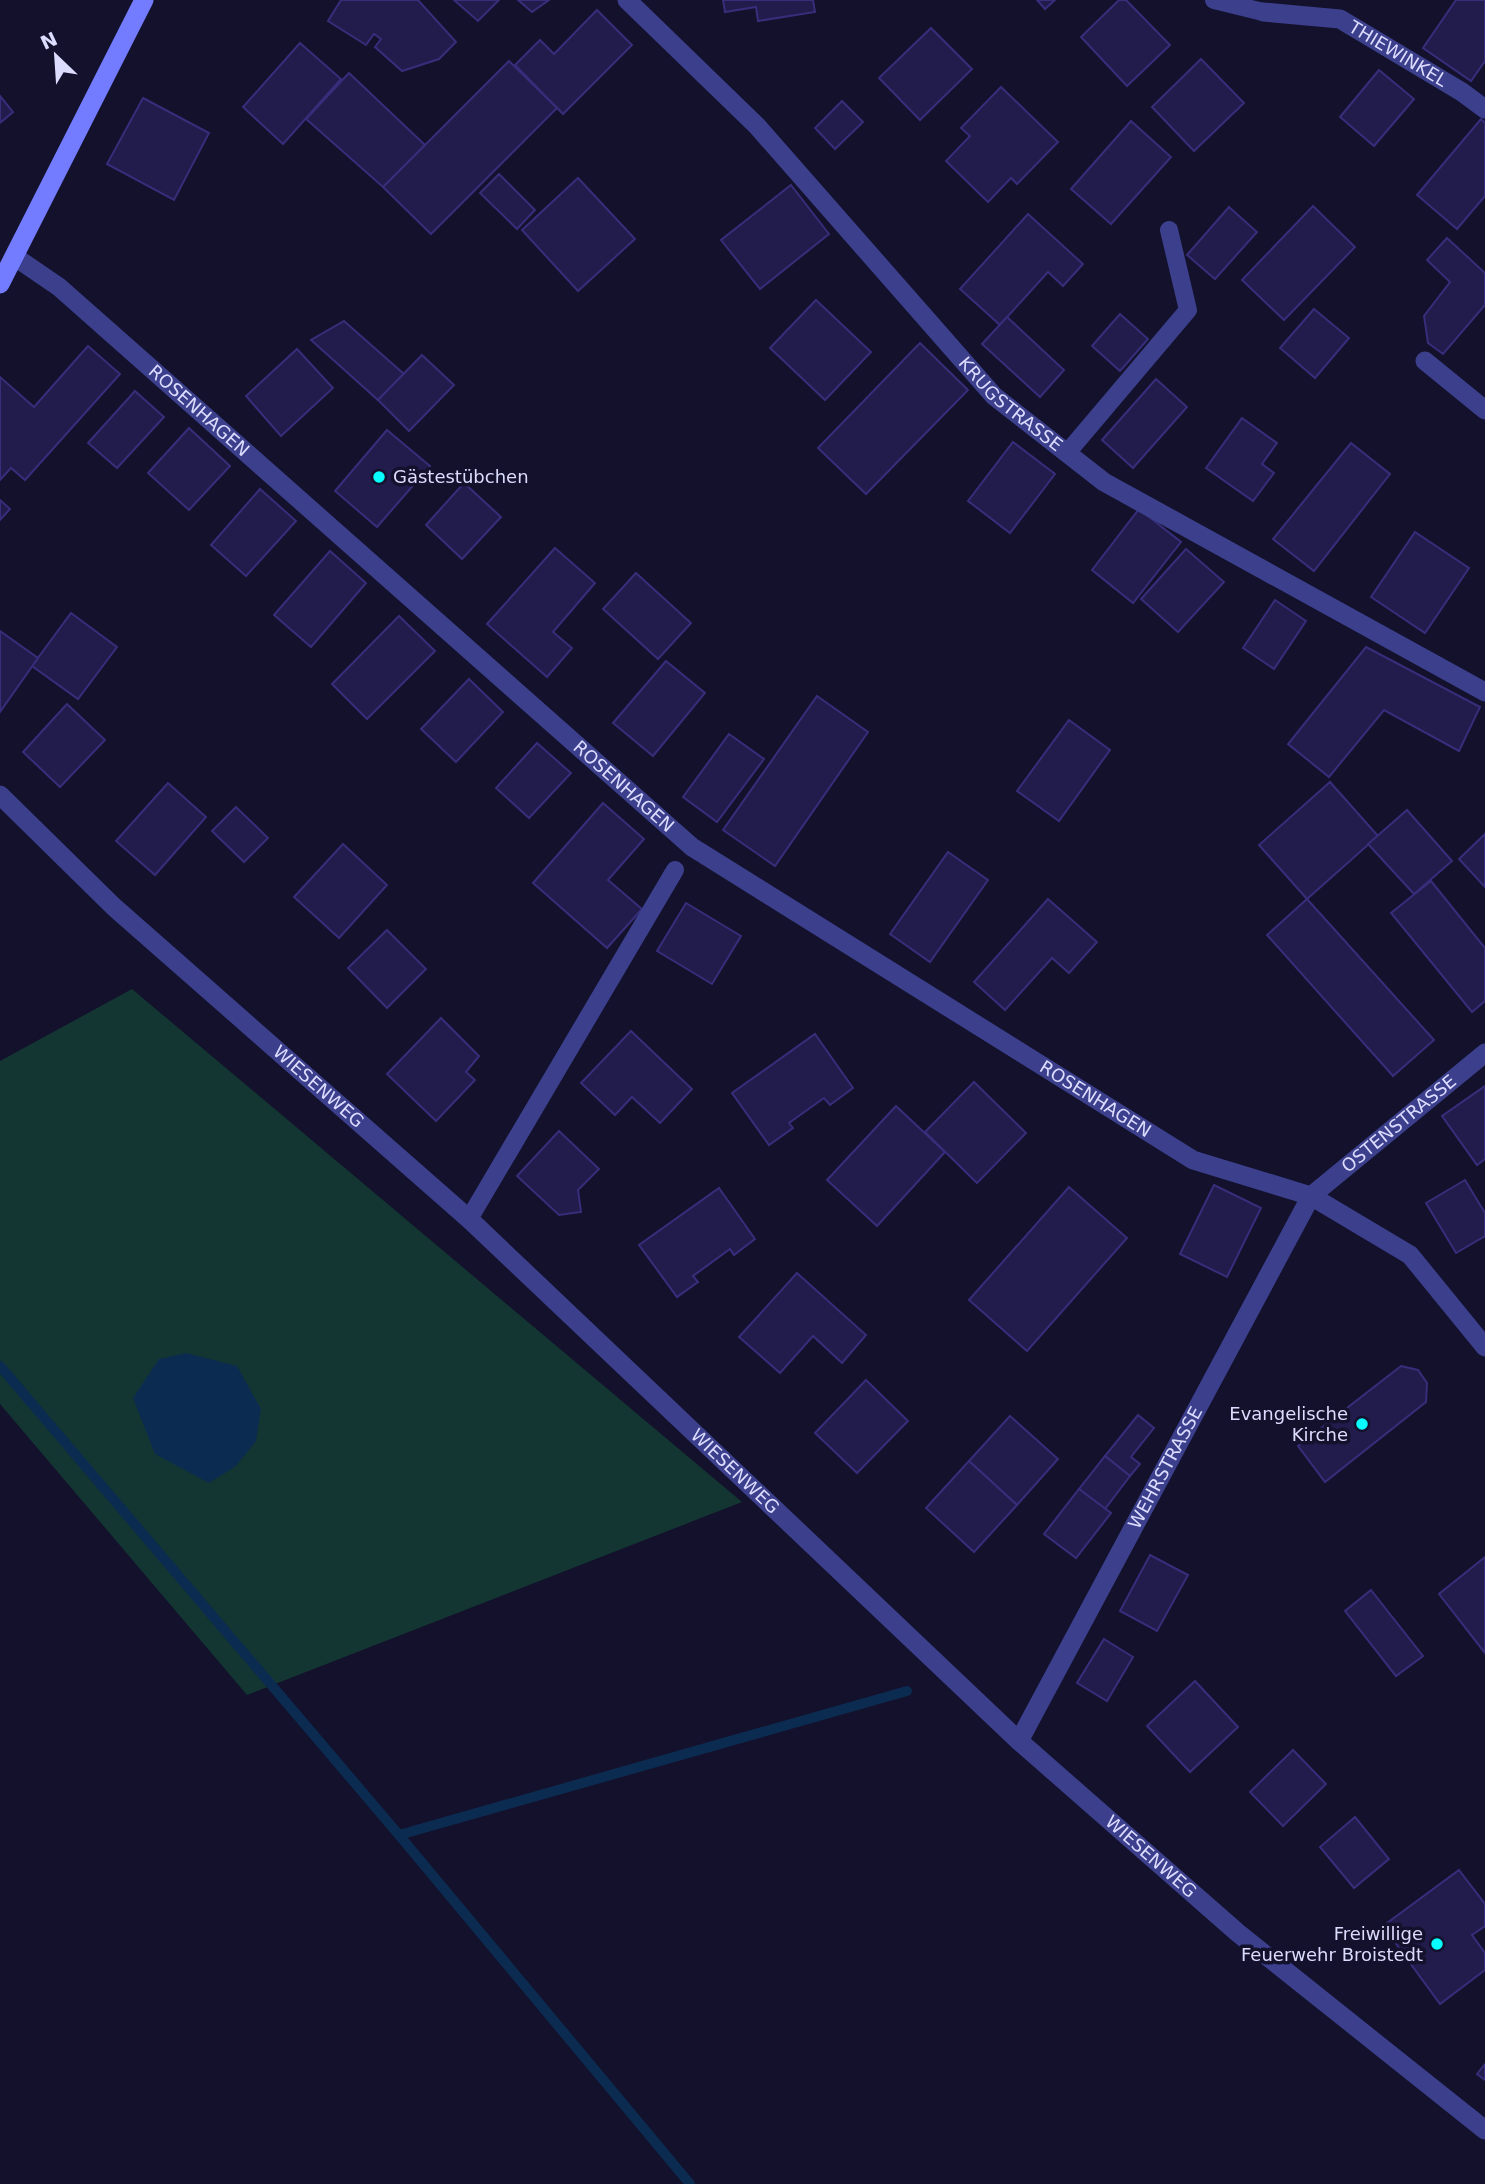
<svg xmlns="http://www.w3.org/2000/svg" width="1485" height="2184" font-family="'DejaVu Sans',sans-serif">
<rect width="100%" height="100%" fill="#13112c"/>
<path fill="#133632" d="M 132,989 L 742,1502 L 247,1695 L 0,1404 L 0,1061 Z"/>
<path fill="#0c2b50" d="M 186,1353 L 237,1366 L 261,1409 L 256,1441 L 236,1466 L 209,1483 L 155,1454 L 133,1398 L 159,1359 Z"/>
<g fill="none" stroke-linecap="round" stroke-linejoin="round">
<g stroke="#0c2b50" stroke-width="10">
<path d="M 0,1366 L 399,1835 L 690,2184"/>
<path d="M 399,1835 L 907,1691"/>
</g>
</g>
<g fill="#221c4d" stroke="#362e7a" stroke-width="2">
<path d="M 341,0 L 418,0 L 456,42 L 439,59 L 402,71 L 375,47 L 381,39 L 374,34 L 366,45 L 328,21 Z"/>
<path d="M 454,0 L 499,0 L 478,21 Z"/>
<path d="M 518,0 L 549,0 L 532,12 Z"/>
<path d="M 723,0 L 813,0 L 815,12 L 758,21 L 756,7 L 725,12 Z"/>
<path d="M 1037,0 L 1055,0 L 1045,9 Z"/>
<path d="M 1119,0 L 1126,0 L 1170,45 L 1127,86 L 1081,37 Z"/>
<path d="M 1456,0 L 1485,0 L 1485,61 L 1471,81 L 1423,48 Z"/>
<path d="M 597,10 L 632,45 L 563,114 L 515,65 L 540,40 L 554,54 Z"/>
<path d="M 931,28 L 972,69 L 920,120 L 879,78 Z"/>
<path d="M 300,43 L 341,79 L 283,144 L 243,107 Z"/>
<path d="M 1201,59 L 1244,103 L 1194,151 L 1152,107 Z"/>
<path d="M 509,61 L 557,108 L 431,234 L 383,187 Z"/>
<path d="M 1379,70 L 1414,99 L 1374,146 L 1340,117 Z"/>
<path d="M 349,73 L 425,145 L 383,187 L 306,119 Z"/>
<path d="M 1001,87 L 1058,142 L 1017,184 L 1011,178 L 988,202 L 946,161 L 970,136 L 961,128 Z"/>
<path d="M 0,96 L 13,112 L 0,123 Z"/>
<path d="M 143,98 L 209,133 L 174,200 L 107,164 Z"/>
<path d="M 842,101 L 863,122 L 835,149 L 815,128 Z"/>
<path d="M 1481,119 L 1485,123 L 1485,196 L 1457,229 L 1417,195 Z"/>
<path d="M 1131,121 L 1171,157 L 1111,224 L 1071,189 Z"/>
<path d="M 499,174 L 535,210 L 517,229 L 480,193 Z"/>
<path d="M 578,178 L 635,239 L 578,291 L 522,230 Z"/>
<path d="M 791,185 L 829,234 L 760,289 L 721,240 Z"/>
<path d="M 1313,206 L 1355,247 L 1284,320 L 1242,280 Z"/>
<path d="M 1229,207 L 1257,232 L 1215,279 L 1187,255 Z"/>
<path d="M 1028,214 L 1083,264 L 1063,286 L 1048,272 L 1000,325 L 960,289 Z"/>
<path d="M 1447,238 L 1485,273 L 1485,305 L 1443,354 L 1428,343 L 1424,316 L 1450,282 L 1427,260 Z"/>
<path d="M 816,300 L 871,352 L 825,400 L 770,348 Z"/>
<path d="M 1314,309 L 1349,338 L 1315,378 L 1280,348 Z"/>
<path d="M 1120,314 L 1148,339 L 1120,371 L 1092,346 Z"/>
<path d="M 1007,317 L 1064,370 L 1040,397 L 982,344 Z"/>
<path d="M 344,321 L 404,374 L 378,400 L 311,340 Z"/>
<path d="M 920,343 L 968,390 L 866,494 L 818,448 Z"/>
<path d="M 88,346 L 120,374 L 25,480 L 11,468 L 0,480 L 0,377 L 34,407 Z"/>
<path d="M 297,349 L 333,388 L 281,436 L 246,396 Z"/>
<path d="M 422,355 L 454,385 L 409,431 L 378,400 Z"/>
<path d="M 1156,379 L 1187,407 L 1133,468 L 1102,440 Z"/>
<path d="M 135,391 L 164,417 L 117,468 L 88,443 Z"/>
<path d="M 1242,418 L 1277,443 L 1262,464 L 1274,473 L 1253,501 L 1206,468 Z"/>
<path d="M 189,428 L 230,466 L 189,510 L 148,473 Z"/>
<path d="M 387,430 L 430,466 L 377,527 L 335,491 Z"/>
<path d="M 1013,442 L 1055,474 L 1010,533 L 968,501 Z"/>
<path d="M 1351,443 L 1390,474 L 1314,571 L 1273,539 Z"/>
<path d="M 464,483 L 501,517 L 462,559 L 426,525 Z"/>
<path d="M 260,489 L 296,521 L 246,576 L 211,545 Z"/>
<path d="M 0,500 L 10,509 L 0,520 Z"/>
<path d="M 1139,509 L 1181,542 L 1133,603 L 1092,570 Z"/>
<path d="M 1415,532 L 1469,568 L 1425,633 L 1371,597 Z"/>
<path d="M 555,548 L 595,583 L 553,632 L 572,648 L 547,677 L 487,624 Z"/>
<path d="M 1186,549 L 1224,582 L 1178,632 L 1141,599 Z"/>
<path d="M 330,551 L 366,583 L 311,647 L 274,615 Z"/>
<path d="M 636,573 L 691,623 L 658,659 L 603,609 Z"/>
<path d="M 1275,600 L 1306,621 L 1274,669 L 1243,648 Z"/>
<path d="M 71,613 L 117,647 L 78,699 L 32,666 Z"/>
<path d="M 399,616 L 435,651 L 367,719 L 332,684 Z"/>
<path d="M 0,631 L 38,658 L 0,712 Z"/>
<path d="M 1366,647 L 1480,707 L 1459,751 L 1384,710 L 1329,777 L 1288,744 Z"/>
<path d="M 666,661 L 705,693 L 653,756 L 613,723 Z"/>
<path d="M 469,679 L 503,712 L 456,762 L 421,729 Z"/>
<path d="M 817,696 L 868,732 L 775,866 L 723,830 Z"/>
<path d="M 67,704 L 105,740 L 60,787 L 23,752 Z"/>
<path d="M 1069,720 L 1110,750 L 1059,821 L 1017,791 Z"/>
<path d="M 729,734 L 764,759 L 717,822 L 683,797 Z"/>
<path d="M 537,743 L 571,773 L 529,818 L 496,788 Z"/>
<path d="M 1330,782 L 1378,836 L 1307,899 L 1259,845 Z"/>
<path d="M 168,783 L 206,817 L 155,875 L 116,841 Z"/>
<path d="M 603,803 L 644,839 L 608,880 L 642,909 L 607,948 L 533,883 Z"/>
<path d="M 236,807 L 268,838 L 244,862 L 212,831 Z"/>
<path d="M 1407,810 L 1452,861 L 1414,894 L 1368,844 Z"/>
<path d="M 1485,834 L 1485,887 L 1459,859 Z"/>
<path d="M 343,844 L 387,885 L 339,938 L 294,897 Z"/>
<path d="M 948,852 L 988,880 L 930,962 L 890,934 Z"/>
<path d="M 1431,881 L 1485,948 L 1485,1001 L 1472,1012 L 1391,913 Z"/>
<path d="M 1048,899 L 1097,942 L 1069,973 L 1052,958 L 1005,1010 L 974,982 Z"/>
<path d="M 1307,899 L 1434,1040 L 1393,1076 L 1267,935 Z"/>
<path d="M 686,903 L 741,936 L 712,984 L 657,951 Z"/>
<path d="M 387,930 L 426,969 L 387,1008 L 348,968 Z"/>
<path d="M 441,1018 L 479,1056 L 466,1072 L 475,1080 L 436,1121 L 387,1074 Z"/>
<path d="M 631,1031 L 692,1089 L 660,1123 L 632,1097 L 615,1115 L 581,1083 Z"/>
<path d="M 815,1034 L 853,1088 L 830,1105 L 824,1098 L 789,1123 L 793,1128 L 769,1145 L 732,1093 Z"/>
<path d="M 974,1082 L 1026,1133 L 977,1183 L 925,1132 Z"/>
<path d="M 1485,1086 L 1485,1159 L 1477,1165 L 1442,1116 Z"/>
<path d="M 896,1106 L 945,1152 L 877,1226 L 827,1180 Z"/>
<path d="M 559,1131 L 599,1169 L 578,1190 L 581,1212 L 559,1215 L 517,1176 Z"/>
<path d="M 1465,1180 L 1485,1213 L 1485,1236 L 1456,1253 L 1426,1203 Z"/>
<path d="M 1214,1185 L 1261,1208 L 1227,1277 L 1180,1254 Z"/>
<path d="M 1069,1187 L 1127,1238 L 1027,1351 L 969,1300 Z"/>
<path d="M 719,1188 L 755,1239 L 734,1255 L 730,1249 L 693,1276 L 698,1282 L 677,1297 L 639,1245 Z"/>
<path d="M 797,1273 L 866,1335 L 842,1363 L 813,1336 L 780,1373 L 739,1337 Z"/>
<path d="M 1401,1366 L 1418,1370 L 1427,1383 L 1426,1402 L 1325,1482 L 1298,1446 Z"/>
<path d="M 866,1380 L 908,1421 L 857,1473 L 815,1433 Z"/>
<path d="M 1138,1415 L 1154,1428 L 1131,1457 L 1140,1464 L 1130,1476 L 1105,1456 Z"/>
<path d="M 1010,1416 L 1058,1459 L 1017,1505 L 969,1461 Z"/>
<path d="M 1105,1456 L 1130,1476 L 1105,1509 L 1079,1489 Z"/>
<path d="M 969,1461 L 1017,1505 L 974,1552 L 926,1508 Z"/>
<path d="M 1079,1489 L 1111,1513 L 1076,1558 L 1044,1534 Z"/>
<path d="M 1150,1555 L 1188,1575 L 1157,1631 L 1120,1611 Z"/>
<path d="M 1485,1557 L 1485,1653 L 1439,1594 Z"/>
<path d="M 1371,1590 L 1423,1656 L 1396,1676 L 1345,1611 Z"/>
<path d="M 1104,1639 L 1133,1657 L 1107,1701 L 1077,1683 Z"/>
<path d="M 1195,1681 L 1238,1727 L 1190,1772 L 1147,1726 Z"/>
<path d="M 1293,1750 L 1326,1784 L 1283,1826 L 1250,1792 Z"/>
<path d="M 1355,1817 L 1389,1859 L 1354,1888 L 1320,1847 Z"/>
<path d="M 1459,1870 L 1485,1904 L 1485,1926 L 1472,1935 L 1485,1953 L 1485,1970 L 1440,2004 L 1383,1926 Z"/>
<path d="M 1485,2064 L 1485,2080 L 1477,2074 Z"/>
</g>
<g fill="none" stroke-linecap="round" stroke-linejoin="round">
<g stroke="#3b3f8c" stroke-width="18">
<path d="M 1214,0 L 1263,12"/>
<path d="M 1067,453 L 1188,310 L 1169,230"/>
<path d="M 469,1219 L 675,870"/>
</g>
<g stroke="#3b3f8c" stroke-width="19">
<path id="s1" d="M 627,0 L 757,126 L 994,396 L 1104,482 L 1485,692"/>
<path id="s2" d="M 1263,12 L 1340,19 L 1462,92 L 1485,109"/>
<path d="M 1425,361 L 1485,410"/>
<path id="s3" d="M 0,795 L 114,907 L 469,1219 L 1019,1741 L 1238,1933 L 1485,2130"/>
<path id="s4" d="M 1019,1741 L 1311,1196 L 1485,1053"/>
</g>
<path stroke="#3b3f8c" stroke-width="19" id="s5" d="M 15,257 L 59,287 L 692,847 L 1193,1160 L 1311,1196 L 1410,1255 L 1485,1347"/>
<path stroke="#737cff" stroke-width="19" d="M 0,284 L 144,0"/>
</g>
<g fill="#08fdff" stroke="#13112c" stroke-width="2.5">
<circle cx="379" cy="477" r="7"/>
<circle cx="1362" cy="1424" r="7"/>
<circle cx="1437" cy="1944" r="7"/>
</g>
<g text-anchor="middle" stroke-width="7" stroke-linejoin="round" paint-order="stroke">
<g font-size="18" fill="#dcdcff" stroke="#13112c">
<text dy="6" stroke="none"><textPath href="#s2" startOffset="145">THIEWINKEL</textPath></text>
<text dy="6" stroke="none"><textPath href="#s1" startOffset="558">KRUGSTRASSE</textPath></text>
<text dy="6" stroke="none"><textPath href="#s5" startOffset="240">ROSENHAGEN</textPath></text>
<text dy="6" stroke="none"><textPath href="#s5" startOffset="807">ROSENHAGEN</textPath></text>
<text dy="6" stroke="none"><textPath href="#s3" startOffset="432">WIESENWEG</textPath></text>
<text dy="6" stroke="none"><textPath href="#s5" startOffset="1374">ROSENHAGEN</textPath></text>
<text dy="6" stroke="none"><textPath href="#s4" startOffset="732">OSTENSTRASSE</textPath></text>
<text dy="6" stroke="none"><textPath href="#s4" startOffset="310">WEHRSTRASSE</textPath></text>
<text dy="6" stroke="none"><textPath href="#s3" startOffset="999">WIESENWEG</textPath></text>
<text dy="6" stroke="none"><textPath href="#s3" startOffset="1566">WIESENWEG</textPath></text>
</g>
<g font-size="18" fill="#dcdcff" stroke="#13112c" text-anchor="end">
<text x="393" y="483" text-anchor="start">Gästestübchen</text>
<text x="1348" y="1420">Evangelische<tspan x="1348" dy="21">Kirche</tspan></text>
<text x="1423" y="1940">Freiwillige<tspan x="1423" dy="21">Feuerwehr Broistedt</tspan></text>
</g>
</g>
<g transform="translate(56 56) rotate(335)" stroke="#13112c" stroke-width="5" paint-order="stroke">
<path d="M0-5L12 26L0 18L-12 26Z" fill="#dcdcff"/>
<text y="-10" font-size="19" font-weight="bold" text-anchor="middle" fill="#dcdcff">N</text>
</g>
</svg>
